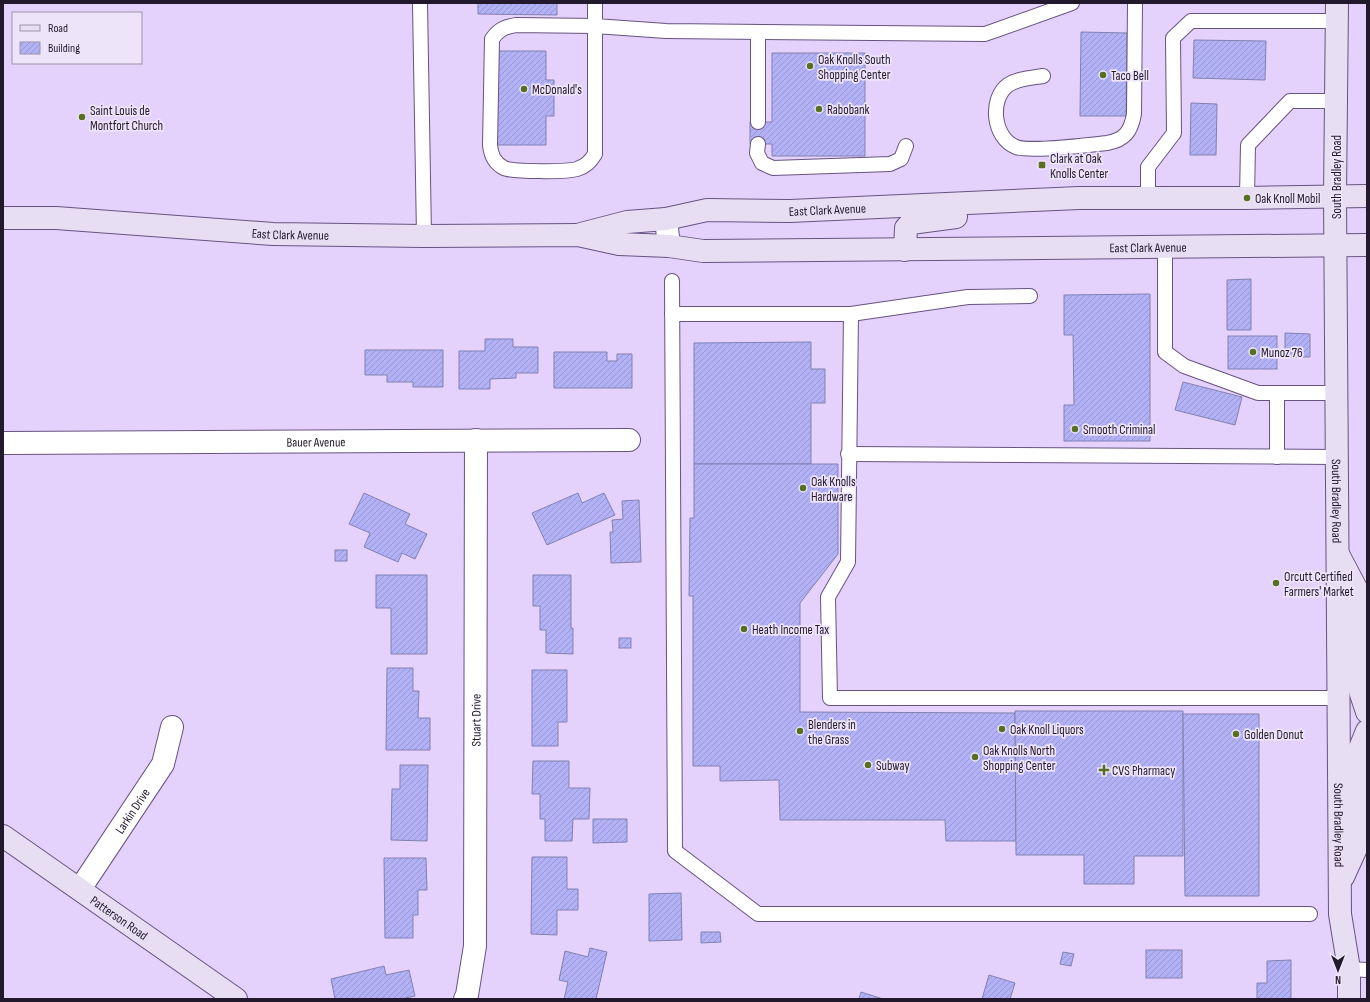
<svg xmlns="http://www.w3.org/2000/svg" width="1370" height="1002" font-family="'Sofia Sans Condensed',sans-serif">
<defs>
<pattern id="building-hatch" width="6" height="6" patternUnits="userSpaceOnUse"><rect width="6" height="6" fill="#b2b1f5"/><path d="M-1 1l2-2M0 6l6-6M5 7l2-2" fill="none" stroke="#9998d2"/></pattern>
</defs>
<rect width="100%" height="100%" fill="#e4d2fc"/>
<g fill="url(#building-hatch)" stroke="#8281b2">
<path d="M 478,3 L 557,3 L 557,15 L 478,14 Z"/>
<path d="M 1081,32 L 1127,33 L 1126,116 L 1080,116 Z"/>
<path d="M 1194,40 L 1266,41 L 1265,80 L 1193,78 Z"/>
<path d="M 494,51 L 546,51 L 546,80 L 554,80 L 554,116 L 546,116 L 546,145 L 494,145 Z"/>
<path d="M 772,53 L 865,53 L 865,156 L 772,156 L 772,144 L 750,144 L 750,122 L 772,122 Z"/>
<path d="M 1191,103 L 1217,104 L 1216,155 L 1190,155 Z"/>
<path d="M 1251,279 L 1251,330 L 1227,330 L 1227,280 Z"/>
<path d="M 1150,294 L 1150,441 L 1064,441 L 1064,405 L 1074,405 L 1073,335 L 1064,335 L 1064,295 Z"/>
<path d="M 1285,333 L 1310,334 L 1310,357 L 1285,357 Z"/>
<rect x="1228" y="336" width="49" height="33"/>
<path d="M 485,339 L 513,339 L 513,347 L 538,347 L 538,373 L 516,373 L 516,378 L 490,379 L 490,389 L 459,389 L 459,351 L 485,351 Z"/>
<path d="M 811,342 L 811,369 L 825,369 L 825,403 L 811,403 L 811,464 L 694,464 L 694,343 Z"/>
<path d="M 365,350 L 443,350 L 443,387 L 413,387 L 413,382 L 387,382 L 387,375 L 365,375 Z"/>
<path d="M 554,352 L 607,352 L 607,361 L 617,361 L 617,354 L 632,354 L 632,388 L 554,388 Z"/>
<path d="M 1183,382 L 1242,397 L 1235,425 L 1175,410 Z"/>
<path d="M 694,464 L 838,464 L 838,554 L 800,603 L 800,712 L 1015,713 L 1016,841 L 946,841 L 945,820 L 780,820 L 779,780 L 720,781 L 720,766 L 693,766 L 693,596 L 689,596 L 690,518 L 694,518 Z"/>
<path d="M 364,493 L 410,514 L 405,524 L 427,534 L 415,559 L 402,553 L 398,562 L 364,547 L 370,533 L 349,524 Z"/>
<path d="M 578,493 L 582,503 L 604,493 L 615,515 L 547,545 L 532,513 Z"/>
<path d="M 639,500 L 641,562 L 611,563 L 610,532 L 613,532 L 612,520 L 623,519 L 622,501 Z"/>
<rect x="335" y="550" width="12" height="11"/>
<path d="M 376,575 L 427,575 L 427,654 L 391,654 L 391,608 L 376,608 Z"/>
<path d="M 533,575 L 571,575 L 571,628 L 573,628 L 573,654 L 546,653 L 546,630 L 540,630 L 540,606 L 533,606 Z"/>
<rect x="619" y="638" width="12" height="10"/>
<path d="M 387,668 L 413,668 L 413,691 L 419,691 L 418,718 L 430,718 L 430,750 L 386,750 Z"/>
<path d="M 532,670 L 567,670 L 567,722 L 558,722 L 558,746 L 532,746 Z"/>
<path d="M 1015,711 L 1183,711 L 1183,856 L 1134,856 L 1134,884 L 1084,884 L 1084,855 L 1016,855 Z"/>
<path d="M 1183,714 L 1259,714 L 1259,896 L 1185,896 Z"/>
<path d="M 533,761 L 569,761 L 569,788 L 590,788 L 589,819 L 573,819 L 572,841 L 545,841 L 545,819 L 540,819 L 540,794 L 532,794 Z"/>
<path d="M 400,765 L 428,765 L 427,841 L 391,840 L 392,789 L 400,789 Z"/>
<path d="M 593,819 L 627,819 L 627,842 L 593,843 Z"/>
<path d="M 532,857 L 567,857 L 567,889 L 578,889 L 578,910 L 557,910 L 557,935 L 531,934 Z"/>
<path d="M 384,858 L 426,858 L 427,890 L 418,890 L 418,915 L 413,915 L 413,938 L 385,938 Z"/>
<path d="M 681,893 L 682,940 L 649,941 L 649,894 Z"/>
<path d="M 701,932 L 720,932 L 721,942 L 701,943 Z"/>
<path d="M 590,948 L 607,952 L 596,999 L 564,999 L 568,982 L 559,980 L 565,951 L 588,957 Z"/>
<rect x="1146" y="950" width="36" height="28"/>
<path d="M 1063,952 L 1074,954 L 1071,966 L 1060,964 Z"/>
<path d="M 1291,960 L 1291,999 L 1257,999 L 1257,983 L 1267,983 L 1267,961 Z"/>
<path d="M 384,966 L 386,975 L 409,970 L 415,996 L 401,999 L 335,999 L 331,979 Z"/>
<path d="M 989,975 L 1015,983 L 1010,999 L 982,999 Z"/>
<path d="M 861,992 L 883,999 L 859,999 Z"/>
</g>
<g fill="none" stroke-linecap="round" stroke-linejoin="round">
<g stroke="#675380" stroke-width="16">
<g id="lane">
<path d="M 420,3 L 424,236"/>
<path d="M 595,3 L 595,154 C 590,162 586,166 577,169 C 568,172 512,172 504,168 C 494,163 491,155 490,145 L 492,39 C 499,29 505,27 516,25 L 595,26 L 666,31 L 985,34 L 1072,3"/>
<path d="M 1043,76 C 1031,78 1019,78 1008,85 C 989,99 993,138 1016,147 C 1028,152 1090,145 1107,143 C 1125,140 1131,131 1134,114 L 1135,3"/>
<path d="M 758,122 L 758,32"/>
<path d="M 758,144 L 757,153 L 762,163 L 773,168 L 890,164 L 901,159 L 906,146"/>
<path d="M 1148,197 L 1148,167 L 1174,133 L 1173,38 L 1191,21 L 1337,21"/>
<path d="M 1247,198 L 1248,145 L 1290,101 L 1336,101"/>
<path d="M 1165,246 L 1165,352 L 1184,366 L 1258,393 L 1337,393"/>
<path d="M 672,281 L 675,851 L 758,914 L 1310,914"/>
<path d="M 672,314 L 851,314 L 968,297 L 1030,296"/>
<path d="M 851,314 L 848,562 L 828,597 L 830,698 L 1339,698"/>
<path d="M 1277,394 L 1277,457"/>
<path d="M 848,454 L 1337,457"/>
<path d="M 1349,969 L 1367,970"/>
</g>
</g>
<g stroke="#675380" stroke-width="24">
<g id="street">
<path d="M 666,219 L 669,246"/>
<path id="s1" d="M 3,443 L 629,440"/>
<path id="s2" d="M 80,889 L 163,764 L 172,727"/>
<path id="s3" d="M 465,999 L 467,995 L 475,946 L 476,440"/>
</g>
</g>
<g stroke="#675380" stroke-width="24">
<g id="secondary">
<path id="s4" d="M 1337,3 L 1335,196 L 1340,914 L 1349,969 L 1349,999"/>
<path id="s5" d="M 3,218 L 56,218 L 273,234 L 424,236 L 578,235 L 619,244 L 669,246 L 703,251 L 1367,245"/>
<path id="s6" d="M 581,234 L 627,222 L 666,219 L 707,210 L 790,211 L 1079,198 L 1247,198 L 1367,196"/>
<path d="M 905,250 L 906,228 L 911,223 L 956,217"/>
<path d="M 1339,556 L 1358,592 L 1360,691 L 1367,712"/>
<path id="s7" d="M 3,836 L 236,999"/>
<path d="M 1343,877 L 1358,844 L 1358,753 L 1367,731"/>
</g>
</g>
<use href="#lane" stroke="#fff" stroke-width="14"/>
<use href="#street" stroke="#fff" stroke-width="22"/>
<use href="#secondary" stroke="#e7def3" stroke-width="22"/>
</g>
<g fill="#566f20" stroke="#ede4f9" stroke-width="1.5">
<circle cx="810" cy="66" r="4"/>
<circle cx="1103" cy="75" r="4"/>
<circle cx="524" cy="89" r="4"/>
<circle cx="819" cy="109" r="4"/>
<circle cx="82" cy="117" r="4"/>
<rect x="1038" y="161" width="8" height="8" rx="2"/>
<circle cx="1247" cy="198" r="4"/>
<circle cx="1253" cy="352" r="4"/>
<circle cx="1075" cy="429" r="4"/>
<circle cx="803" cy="488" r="4"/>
<circle cx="1276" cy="583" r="4"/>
<circle cx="744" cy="629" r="4"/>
<circle cx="1002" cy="729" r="4"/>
<circle cx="800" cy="731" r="4"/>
<circle cx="1236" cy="734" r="4"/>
<circle cx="975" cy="757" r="4"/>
<circle cx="868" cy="765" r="4"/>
<path d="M1102 764h4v4h4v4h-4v4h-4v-4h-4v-4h4z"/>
</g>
<g text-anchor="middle" stroke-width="3.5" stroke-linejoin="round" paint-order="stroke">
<g font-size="13" fill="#22192c" stroke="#ede4f9" text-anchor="start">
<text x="818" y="64">Oak Knolls South<tspan x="818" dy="15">Shopping Center</tspan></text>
<text x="1111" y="80">Taco Bell</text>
<text x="532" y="94">McDonald's</text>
<text x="827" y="114">Rabobank</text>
<text x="90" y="115">Saint Louis de<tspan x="90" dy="15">Montfort Church</tspan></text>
<text x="1050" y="163">Clark at Oak<tspan x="1050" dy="15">Knolls Center</tspan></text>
<text x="1255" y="203">Oak Knoll Mobil</text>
<text x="1261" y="357">Munoz 76</text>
<text x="1083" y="434">Smooth Criminal</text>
<text x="811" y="486">Oak Knolls<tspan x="811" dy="15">Hardware</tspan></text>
<text x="1284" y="581">Orcutt Certified<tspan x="1284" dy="15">Farmers' Market</tspan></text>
<text x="752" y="634">Heath Income Tax</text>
<text x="808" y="729">Blenders in<tspan x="808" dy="15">the Grass</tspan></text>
<text x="1010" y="734">Oak Knoll Liquors</text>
<text x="1244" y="739">Golden Donut</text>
<text x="983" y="755">Oak Knolls North<tspan x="983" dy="15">Shopping Center</tspan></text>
<text x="876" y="770">Subway</text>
<text x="1112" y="775">CVS Pharmacy</text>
</g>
<g font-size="13" fill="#22192c" stroke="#ede4f9">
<text transform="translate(1336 177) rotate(-90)" y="5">South Bradley Road</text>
<text dy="5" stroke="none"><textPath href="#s6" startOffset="249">East Clark Avenue</textPath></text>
<text dy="5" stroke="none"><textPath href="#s5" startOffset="288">East Clark Avenue</textPath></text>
<text dy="5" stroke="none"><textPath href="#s5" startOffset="1147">East Clark Avenue</textPath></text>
<text dy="5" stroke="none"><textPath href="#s1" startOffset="313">Bauer Avenue</textPath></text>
<text dy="5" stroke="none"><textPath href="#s4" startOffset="498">South Bradley Road</textPath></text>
<text dy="5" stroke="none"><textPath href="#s3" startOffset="280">Stuart Drive</textPath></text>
<text dy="5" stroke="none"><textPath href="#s2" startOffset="94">Larkin Drive</textPath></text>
<text dy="5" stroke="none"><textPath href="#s4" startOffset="822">South Bradley Road</textPath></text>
<text dy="5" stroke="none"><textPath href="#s7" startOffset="142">Patterson Road</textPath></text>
</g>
</g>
<rect width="1370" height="1002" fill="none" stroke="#22192c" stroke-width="8"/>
<rect x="12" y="12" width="130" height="52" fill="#ede4f9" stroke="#9c93a7"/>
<rect x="20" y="25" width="20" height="6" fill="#e7def3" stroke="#9c93a7"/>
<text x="48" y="32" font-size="12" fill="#22192c">Road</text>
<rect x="20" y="42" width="20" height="12" fill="url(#building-hatch)" stroke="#9c93a7"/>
<text x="48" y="52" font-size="12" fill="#22192c">Building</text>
<g transform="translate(1338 970) rotate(180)" stroke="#ede4f9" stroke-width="3" paint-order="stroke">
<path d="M0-3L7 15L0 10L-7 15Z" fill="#22192c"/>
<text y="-6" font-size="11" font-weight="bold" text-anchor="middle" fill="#22192c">N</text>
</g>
</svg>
